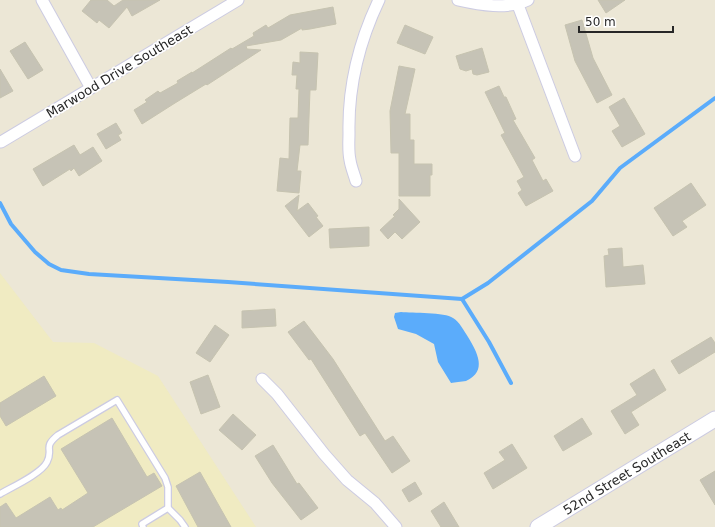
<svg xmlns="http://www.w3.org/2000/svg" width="715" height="527" font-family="'DejaVu Sans',sans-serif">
<rect width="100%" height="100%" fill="#ece7d6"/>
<path fill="#f0ebc2" d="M 0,273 L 53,342 L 94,343 L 158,376 L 256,527 L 0,527 Z"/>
<path fill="#5bacfb" d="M 401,312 C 412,313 445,312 453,318 C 459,321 464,331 468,337 C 477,352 488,371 466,381 C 461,382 455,382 451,383 L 438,362 L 434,344 L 416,334 L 398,329 L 394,317 L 395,313 Z"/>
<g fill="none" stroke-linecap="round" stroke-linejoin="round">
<g stroke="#5bacfb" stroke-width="4">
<path d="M 0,203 L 11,224 L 35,252 L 49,264 L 61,270 L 89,274 L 228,282 L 462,299 L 488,283 L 592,201 L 620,168 L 715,98"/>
<path d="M 462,299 L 489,342 L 511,383"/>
</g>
</g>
<g fill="#c6c3b6" stroke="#c6c3b0">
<path d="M 91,0 L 107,0 L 114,6 L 123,0 L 160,0 L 132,16 L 127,7 L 109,28 L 99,20 L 97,23 L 82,11 Z"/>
<path d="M 598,0 L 625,0 L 606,13 Z"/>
<path d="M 333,7 L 336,24 L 310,29 L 302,30 L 302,28 L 281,40 L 246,46 L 247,49 L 261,50 L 207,85 L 206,84 L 175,103 L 142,124 L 134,110 L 147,102 L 145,100 L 158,91 L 160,93 L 178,83 L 177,81 L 192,72 L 192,73 L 231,48 L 232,49 L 254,36 L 253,33 L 266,25 L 268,28 L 290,15 Z"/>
<path d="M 582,20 L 593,58 L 612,95 L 597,103 L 575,61 L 565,25 Z"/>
<path d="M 405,25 L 433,37 L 425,54 L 397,43 Z"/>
<path d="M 25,42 L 43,70 L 28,79 L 10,51 Z"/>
<path d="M 482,48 L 489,72 L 477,75 L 473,74 L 472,69 L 466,71 L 460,69 L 456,56 Z"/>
<path d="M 300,52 L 318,53 L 316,90 L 310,90 L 308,145 L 300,145 L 297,171 L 301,171 L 299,193 L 277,191 L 280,158 L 289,159 L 290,118 L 298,118 L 299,89 L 296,89 L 297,75 L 292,75 L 293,62 L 300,63 Z"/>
<path d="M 399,66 L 415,69 L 405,114 L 410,114 L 410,140 L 414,140 L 414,164 L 432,164 L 432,175 L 430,175 L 430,196 L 399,196 L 399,153 L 391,153 L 390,111 Z"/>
<path d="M 0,69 L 13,91 L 0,98 Z"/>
<path d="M 499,86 L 504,97 L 506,97 L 516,119 L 513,120 L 535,158 L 532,160 L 543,181 L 546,179 L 553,191 L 526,206 L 518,193 L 522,190 L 517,181 L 524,177 L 501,135 L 505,133 L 485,92 Z"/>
<path d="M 624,98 L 645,134 L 622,147 L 612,131 L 620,126 L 609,107 Z"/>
<path d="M 116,123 L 122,133 L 118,135 L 121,140 L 106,149 L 97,134 Z"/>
<path d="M 74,145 L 80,155 L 93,147 L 102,161 L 79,176 L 74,168 L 71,171 L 70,169 L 43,186 L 33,169 Z"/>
<path d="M 691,183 L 706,205 L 682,221 L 687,227 L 673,236 L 654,208 Z"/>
<path d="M 299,195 L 297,211 L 308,203 L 318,216 L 316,217 L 323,226 L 309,237 L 285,206 Z"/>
<path d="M 399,199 L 420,222 L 402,239 L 395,232 L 388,239 L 380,230 L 395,216 L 393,215 L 399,209 Z"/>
<path d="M 369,227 L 369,246 L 330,248 L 329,229 Z"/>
<path d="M 622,248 L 623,267 L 643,265 L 645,284 L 606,287 L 604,256 L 609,255 L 608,249 Z"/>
<path d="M 275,309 L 276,326 L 242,328 L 242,311 Z"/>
<path d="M 304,321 L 333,359 L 385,441 L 393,436 L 410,461 L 392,473 L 365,433 L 360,436 L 311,359 L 309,360 L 288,332 Z"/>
<path d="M 215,325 L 229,335 L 210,362 L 196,353 Z"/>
<path d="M 711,337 L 715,343 L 715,352 L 679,374 L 671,361 Z"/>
<path d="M 654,369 L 666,390 L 631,412 L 639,425 L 625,434 L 611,411 L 637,395 L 630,384 Z"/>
<path d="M 208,375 L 220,407 L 201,414 L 190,382 Z"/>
<path d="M 44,376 L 56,396 L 6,426 L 0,416 L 0,403 Z"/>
<path d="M 233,414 L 256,435 L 242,450 L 219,430 Z"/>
<path d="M 112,418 L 147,477 L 154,473 L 162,486 L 93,527 L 0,527 L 0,507 L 6,503 L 16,518 L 50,497 L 58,510 L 61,508 L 62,510 L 88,493 L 61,449 Z"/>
<path d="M 582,418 L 592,434 L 563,451 L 554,436 Z"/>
<path d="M 512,444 L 527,468 L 493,489 L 484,473 L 505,460 L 499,452 Z"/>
<path d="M 273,445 L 297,484 L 299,483 L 318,508 L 301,520 L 272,483 L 255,456 Z"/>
<path d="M 715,471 L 715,505 L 700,480 Z"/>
<path d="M 200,472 L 231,527 L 198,527 L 176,486 Z"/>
<path d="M 415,482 L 422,494 L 409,502 L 402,490 Z"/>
<path d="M 444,502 L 459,527 L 441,527 L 431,511 Z"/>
</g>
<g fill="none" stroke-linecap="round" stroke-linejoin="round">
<g stroke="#cccbe2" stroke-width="8">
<g id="service">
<path d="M 0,494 C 12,487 41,474 47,462 C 54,448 42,448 58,435 L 117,400 L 165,478 L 168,487 L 168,508 L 180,520 L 185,527"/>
<path d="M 143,527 L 142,524 L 168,508"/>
</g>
</g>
<g stroke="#cccbe2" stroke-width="13">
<g id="minor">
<path d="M 42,0 L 91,88"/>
<path d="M 458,0 C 480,5 507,10 528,0"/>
<path d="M 518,5 L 575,156"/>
<path d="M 1,142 L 238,0"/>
<path d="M 356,181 C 354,174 351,167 350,160 C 348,151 349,141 349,133 C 348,86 359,42 379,0"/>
<path d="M 262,379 L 277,394 L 324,454 L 347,480 L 375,503 L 396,527"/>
</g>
</g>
<g stroke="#cccbe2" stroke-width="17">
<g id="secondary">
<path id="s1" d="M 538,527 L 715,419"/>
</g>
</g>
<use href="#service" stroke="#fff" stroke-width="5.5"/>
<use href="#minor" stroke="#fff" stroke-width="11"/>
<use href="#secondary" stroke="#fff" stroke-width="15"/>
</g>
<g text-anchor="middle" stroke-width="3.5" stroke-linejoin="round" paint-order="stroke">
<g font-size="13" fill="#272727" stroke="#fff">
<text transform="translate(119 71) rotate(-31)" y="5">Marwood Drive Southeast</text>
<text dy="5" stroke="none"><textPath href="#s1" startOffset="104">52nd Street Southeast</textPath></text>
</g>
</g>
<path d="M579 26v6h94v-6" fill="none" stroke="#272727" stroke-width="2"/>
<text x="585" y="26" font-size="12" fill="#272727" stroke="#ffffff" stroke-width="3" paint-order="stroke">50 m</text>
</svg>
